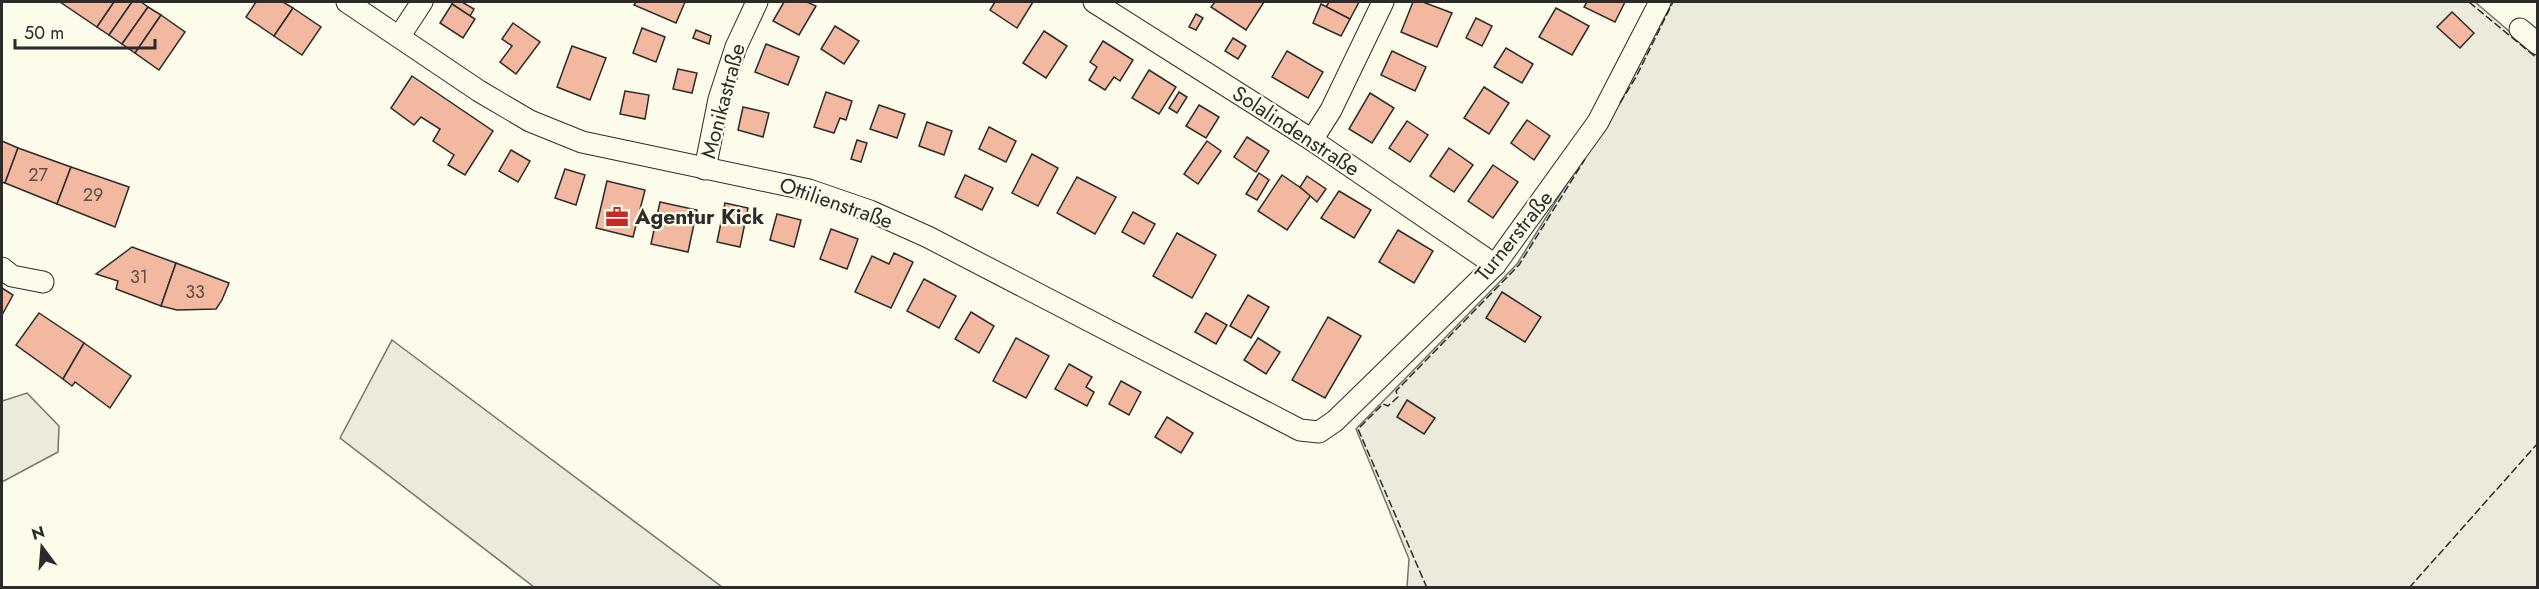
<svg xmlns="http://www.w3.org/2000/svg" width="2539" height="589" font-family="Jost,sans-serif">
<rect width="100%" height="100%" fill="#fdfbea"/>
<g fill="#ecebdb" stroke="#74746e" stroke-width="1.5">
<path d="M 1670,2 L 2475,2 L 2537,55 L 2537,587 L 1407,587 L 1409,559 L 1356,429 L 1517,264 L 1635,74 Z"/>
<path d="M 392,340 L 722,587 L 534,587 L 340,438 Z"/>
<path d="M 27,393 L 59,426 L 58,452 L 2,482 L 2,401 Z"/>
</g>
<g fill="#f2b8a0" stroke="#2b2b2b" stroke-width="1.5">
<path d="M 60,2 L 114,2 L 97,27 Z"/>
<path d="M 114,2 L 132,2 L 109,35 L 97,27 Z"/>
<path d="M 132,2 L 141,2 L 148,7 L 122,44 L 109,35 Z"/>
<path d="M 256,2 L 283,2 L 293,8 L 274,36 L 246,17 Z"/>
<path d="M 453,2 L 462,2 L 474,9 L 470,16 L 452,4 Z"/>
<path d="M 636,2 L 685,2 L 676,23 L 634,5 Z"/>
<path d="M 784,2 L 807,2 L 816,6 L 799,35 L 773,21 Z"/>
<path d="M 995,2 L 1033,2 L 1017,28 L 990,10 Z"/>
<path d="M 1215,2 L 1264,2 L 1246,30 L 1211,7 Z"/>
<path d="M 1329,2 L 1359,2 L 1350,19 L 1326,7 Z"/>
<path d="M 1413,2 L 1423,2 L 1452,13 L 1437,47 L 1401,32 Z"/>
<path d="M 1587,2 L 1625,2 L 1615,22 L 1584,7 Z"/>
<path d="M 452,4 L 475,19 L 463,38 L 440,23 Z"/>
<path d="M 1321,4 L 1350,19 L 1341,36 L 1313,23 Z"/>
<path d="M 148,7 L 161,15 L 135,53 L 122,44 Z"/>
<path d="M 293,8 L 321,27 L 302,55 L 274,36 Z"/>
<path d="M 1556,8 L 1589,26 L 1572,55 L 1539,37 Z"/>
<path d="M 2452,12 L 2474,33 L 2460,48 L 2437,27 Z"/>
<path d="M 1196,14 L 1203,18 L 1196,30 L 1189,27 Z"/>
<path d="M 161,15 L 185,32 L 159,70 L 135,53 Z"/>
<path d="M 1476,18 L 1492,26 L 1482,46 L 1466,38 Z"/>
<path d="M 513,23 L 540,42 L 516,74 L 500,62 L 512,46 L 502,39 Z"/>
<path d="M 835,26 L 859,41 L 844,64 L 821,49 Z"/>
<path d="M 642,28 L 665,37 L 656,62 L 633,53 Z"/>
<path d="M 696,30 L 711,36 L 709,44 L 693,38 Z"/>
<path d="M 1044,31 L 1067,46 L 1046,78 L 1023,63 Z"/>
<path d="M 1233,38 L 1246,46 L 1238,59 L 1225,51 Z"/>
<path d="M 1103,41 L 1133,60 L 1120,81 L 1114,77 L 1105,90 L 1089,80 L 1097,67 L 1090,62 Z"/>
<path d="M 766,44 L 799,57 L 788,85 L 755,72 Z"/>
<path d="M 572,46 L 606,58 L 590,100 L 557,87 Z"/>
<path d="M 1506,48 L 1533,64 L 1522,83 L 1494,67 Z"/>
<path d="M 1287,51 L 1323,72 L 1308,98 L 1272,77 Z"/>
<path d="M 1392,51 L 1426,67 L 1415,91 L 1381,75 Z"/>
<path d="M 678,69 L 697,73 L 692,93 L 673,89 Z"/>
<path d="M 1149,70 L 1176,87 L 1159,114 L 1132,98 Z"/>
<path d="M 412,76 L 493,131 L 465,175 L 448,165 L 454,155 L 433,141 L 440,129 L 421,117 L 414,125 L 391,108 Z"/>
<path d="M 1484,87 L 1509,103 L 1489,134 L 1464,118 Z"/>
<path d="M 625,91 L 649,95 L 645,119 L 620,114 Z"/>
<path d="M 826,92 L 852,101 L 846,120 L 840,118 L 834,133 L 814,127 Z"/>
<path d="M 1179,92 L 1187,97 L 1177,113 L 1169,108 Z"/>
<path d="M 1370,93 L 1394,108 L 1372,143 L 1349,129 Z"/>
<path d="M 879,105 L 905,114 L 897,138 L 870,129 Z"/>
<path d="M 1199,105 L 1219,117 L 1206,138 L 1186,126 Z"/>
<path d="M 743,107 L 769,113 L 763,137 L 738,130 Z"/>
<path d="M 1527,120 L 1550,136 L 1534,160 L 1511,143 Z"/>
<path d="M 1407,121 L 1428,135 L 1410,162 L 1389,148 Z"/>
<path d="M 927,122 L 952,131 L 944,155 L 919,146 Z"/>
<path d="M 989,127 L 1016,141 L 1006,162 L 979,149 Z"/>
<path d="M 1247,137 L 1269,151 L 1256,172 L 1234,157 Z"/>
<path d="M 857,140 L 867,143 L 861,162 L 851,159 Z"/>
<path d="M 2,141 L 18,148 L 5,183 L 2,182 Z"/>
<path d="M 1207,141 L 1221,151 L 1198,184 L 1184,174 Z"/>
<path d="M 18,148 L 71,167 L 57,204 L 5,183 Z"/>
<path d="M 1449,148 L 1473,165 L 1454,192 L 1430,176 Z"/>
<path d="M 511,150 L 530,161 L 518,182 L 499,171 Z"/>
<path d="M 1032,154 L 1058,168 L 1038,206 L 1012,193 Z"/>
<path d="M 1493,165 L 1518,182 L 1493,218 L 1468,201 Z"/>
<path d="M 71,167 L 129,187 L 115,227 L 57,204 Z"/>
<path d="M 565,169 L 585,175 L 576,205 L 555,198 Z"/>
<path d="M 1259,173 L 1269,180 L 1257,200 L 1246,194 Z"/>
<path d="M 965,175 L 993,188 L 982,210 L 955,197 Z"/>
<path d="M 1282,175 L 1311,195 L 1287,230 L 1258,211 Z"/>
<path d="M 1307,176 L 1326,189 L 1317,202 L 1300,187 Z"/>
<path d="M 1077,177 L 1116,197 L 1095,234 L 1057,213 Z"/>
<path d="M 607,181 L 645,190 L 633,237 L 596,228 Z"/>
<path d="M 1339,191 L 1371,210 L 1354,238 L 1321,218 Z"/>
<path d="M 660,202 L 697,210 L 688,252 L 651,244 Z"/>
<path d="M 725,203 L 748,208 L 740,247 L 717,242 Z"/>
<path d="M 1133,212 L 1155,224 L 1144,244 L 1122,232 Z"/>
<path d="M 777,214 L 801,220 L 794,247 L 770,240 Z"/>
<path d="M 831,229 L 858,239 L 847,269 L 820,259 Z"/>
<path d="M 1398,230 L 1433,251 L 1414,283 L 1379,262 Z"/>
<path d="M 1177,233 L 1216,255 L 1192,298 L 1153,276 Z"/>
<path d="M 132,247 L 176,263 L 161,306 L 116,289 L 118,281 L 96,274 Z"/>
<path d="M 894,253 L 913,262 L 891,308 L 855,292 L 872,256 L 889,264 Z"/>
<path d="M 176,263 L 229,283 L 222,300 L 216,309 L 177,310 L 161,306 Z"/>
<path d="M 924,279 L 956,296 L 939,328 L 907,311 Z"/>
<path d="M 2,288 L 13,295 L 2,315 Z"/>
<path d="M 1502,292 L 1541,317 L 1525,342 L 1486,318 Z"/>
<path d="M 1248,295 L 1269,307 L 1251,338 L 1230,326 Z"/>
<path d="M 971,312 L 994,326 L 979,353 L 955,339 Z"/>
<path d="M 39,313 L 84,343 L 63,379 L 16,345 Z"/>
<path d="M 1206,313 L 1227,325 L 1216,344 L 1195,332 Z"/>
<path d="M 1328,317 L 1361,336 L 1325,398 L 1292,380 Z"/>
<path d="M 1016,338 L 1049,356 L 1026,398 L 993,381 Z"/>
<path d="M 1258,338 L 1280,352 L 1266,374 L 1244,360 Z"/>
<path d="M 84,343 L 131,376 L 110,408 L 75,382 L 72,386 L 63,379 Z"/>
<path d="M 1069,364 L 1092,377 L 1086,387 L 1094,392 L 1087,406 L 1055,389 Z"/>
<path d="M 1121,381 L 1141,392 L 1129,415 L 1109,404 Z"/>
<path d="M 1407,400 L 1435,418 L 1424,434 L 1397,417 Z"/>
<path d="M 1167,417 L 1193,433 L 1181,453 L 1155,437 Z"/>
</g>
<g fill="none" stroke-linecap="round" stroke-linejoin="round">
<g stroke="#2b2b2b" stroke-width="23">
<g id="minor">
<path d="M 347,2 L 479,91 L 530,121 L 582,142 L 809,190 L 870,211 L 928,237 L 1300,430 L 1319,432 L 1335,421 L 1495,265 L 1598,122 L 1660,2"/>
<path d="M 1094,2 L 1312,140 L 1495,265"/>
<path d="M 2520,29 L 2538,44"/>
<path d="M 399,37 L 422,2"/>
<path d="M 1312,140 L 1331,110 L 1383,2"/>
<path d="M 705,169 L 719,99 L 736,47 L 757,2"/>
<path d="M 2,268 L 12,276 L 43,282"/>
</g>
</g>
<use href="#minor" stroke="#fdfbea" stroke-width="21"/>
<g stroke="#2b2b2b" stroke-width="1.5" stroke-dasharray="8 3" stroke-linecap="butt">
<path d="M 2469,2 L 2538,59"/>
<path d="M 1620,103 L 1636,77 L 1673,2"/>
<path d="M 1427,588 L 1358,429 L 1383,404 L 1388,406 L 1398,397 L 1396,391 L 1519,265 L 1585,159"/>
<path d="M 2409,588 L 2538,443"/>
</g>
</g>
<defs>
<g id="office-bare" transform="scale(1.8)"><path d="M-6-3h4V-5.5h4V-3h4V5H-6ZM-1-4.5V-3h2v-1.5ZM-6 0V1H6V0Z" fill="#c62828" stroke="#fdfbea" stroke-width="2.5" paint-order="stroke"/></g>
</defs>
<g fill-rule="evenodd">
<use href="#office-bare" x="617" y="217"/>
</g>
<g text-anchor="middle" stroke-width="4.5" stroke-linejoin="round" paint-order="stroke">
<g font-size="18" fill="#5d4e48">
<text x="38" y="181">27</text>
<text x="93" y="201">29</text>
<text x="139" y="283">31</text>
<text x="195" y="298">33</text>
</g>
<g font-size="21" fill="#2b2b2b" stroke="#fdfbea">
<text transform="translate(723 101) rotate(-75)" y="7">Monikastraße</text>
<text transform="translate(1296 131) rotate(33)" y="7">Solalindenstraße</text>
<text transform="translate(836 203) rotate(19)" y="7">Ottilienstraße</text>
<text transform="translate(1514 236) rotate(-51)" y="7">Turnerstraße</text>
</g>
<g font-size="21" font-weight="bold" fill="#2b2b2b" stroke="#fdfbea" text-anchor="start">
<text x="635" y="224">Agentur Kick</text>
</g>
</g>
<rect width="2539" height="589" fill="none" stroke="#2b2b2b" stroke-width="6"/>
<g transform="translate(42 547) rotate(344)" stroke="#fdfbea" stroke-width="4.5" paint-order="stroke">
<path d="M0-4.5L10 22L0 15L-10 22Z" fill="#2b2b2b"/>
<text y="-9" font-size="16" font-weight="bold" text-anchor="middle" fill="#2b2b2b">N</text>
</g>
<path d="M15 39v9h140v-9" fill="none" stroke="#2b2b2b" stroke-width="3"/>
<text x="24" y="39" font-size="18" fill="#2b2b2b" stroke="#fdfbea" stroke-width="4.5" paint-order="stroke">50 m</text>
</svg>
